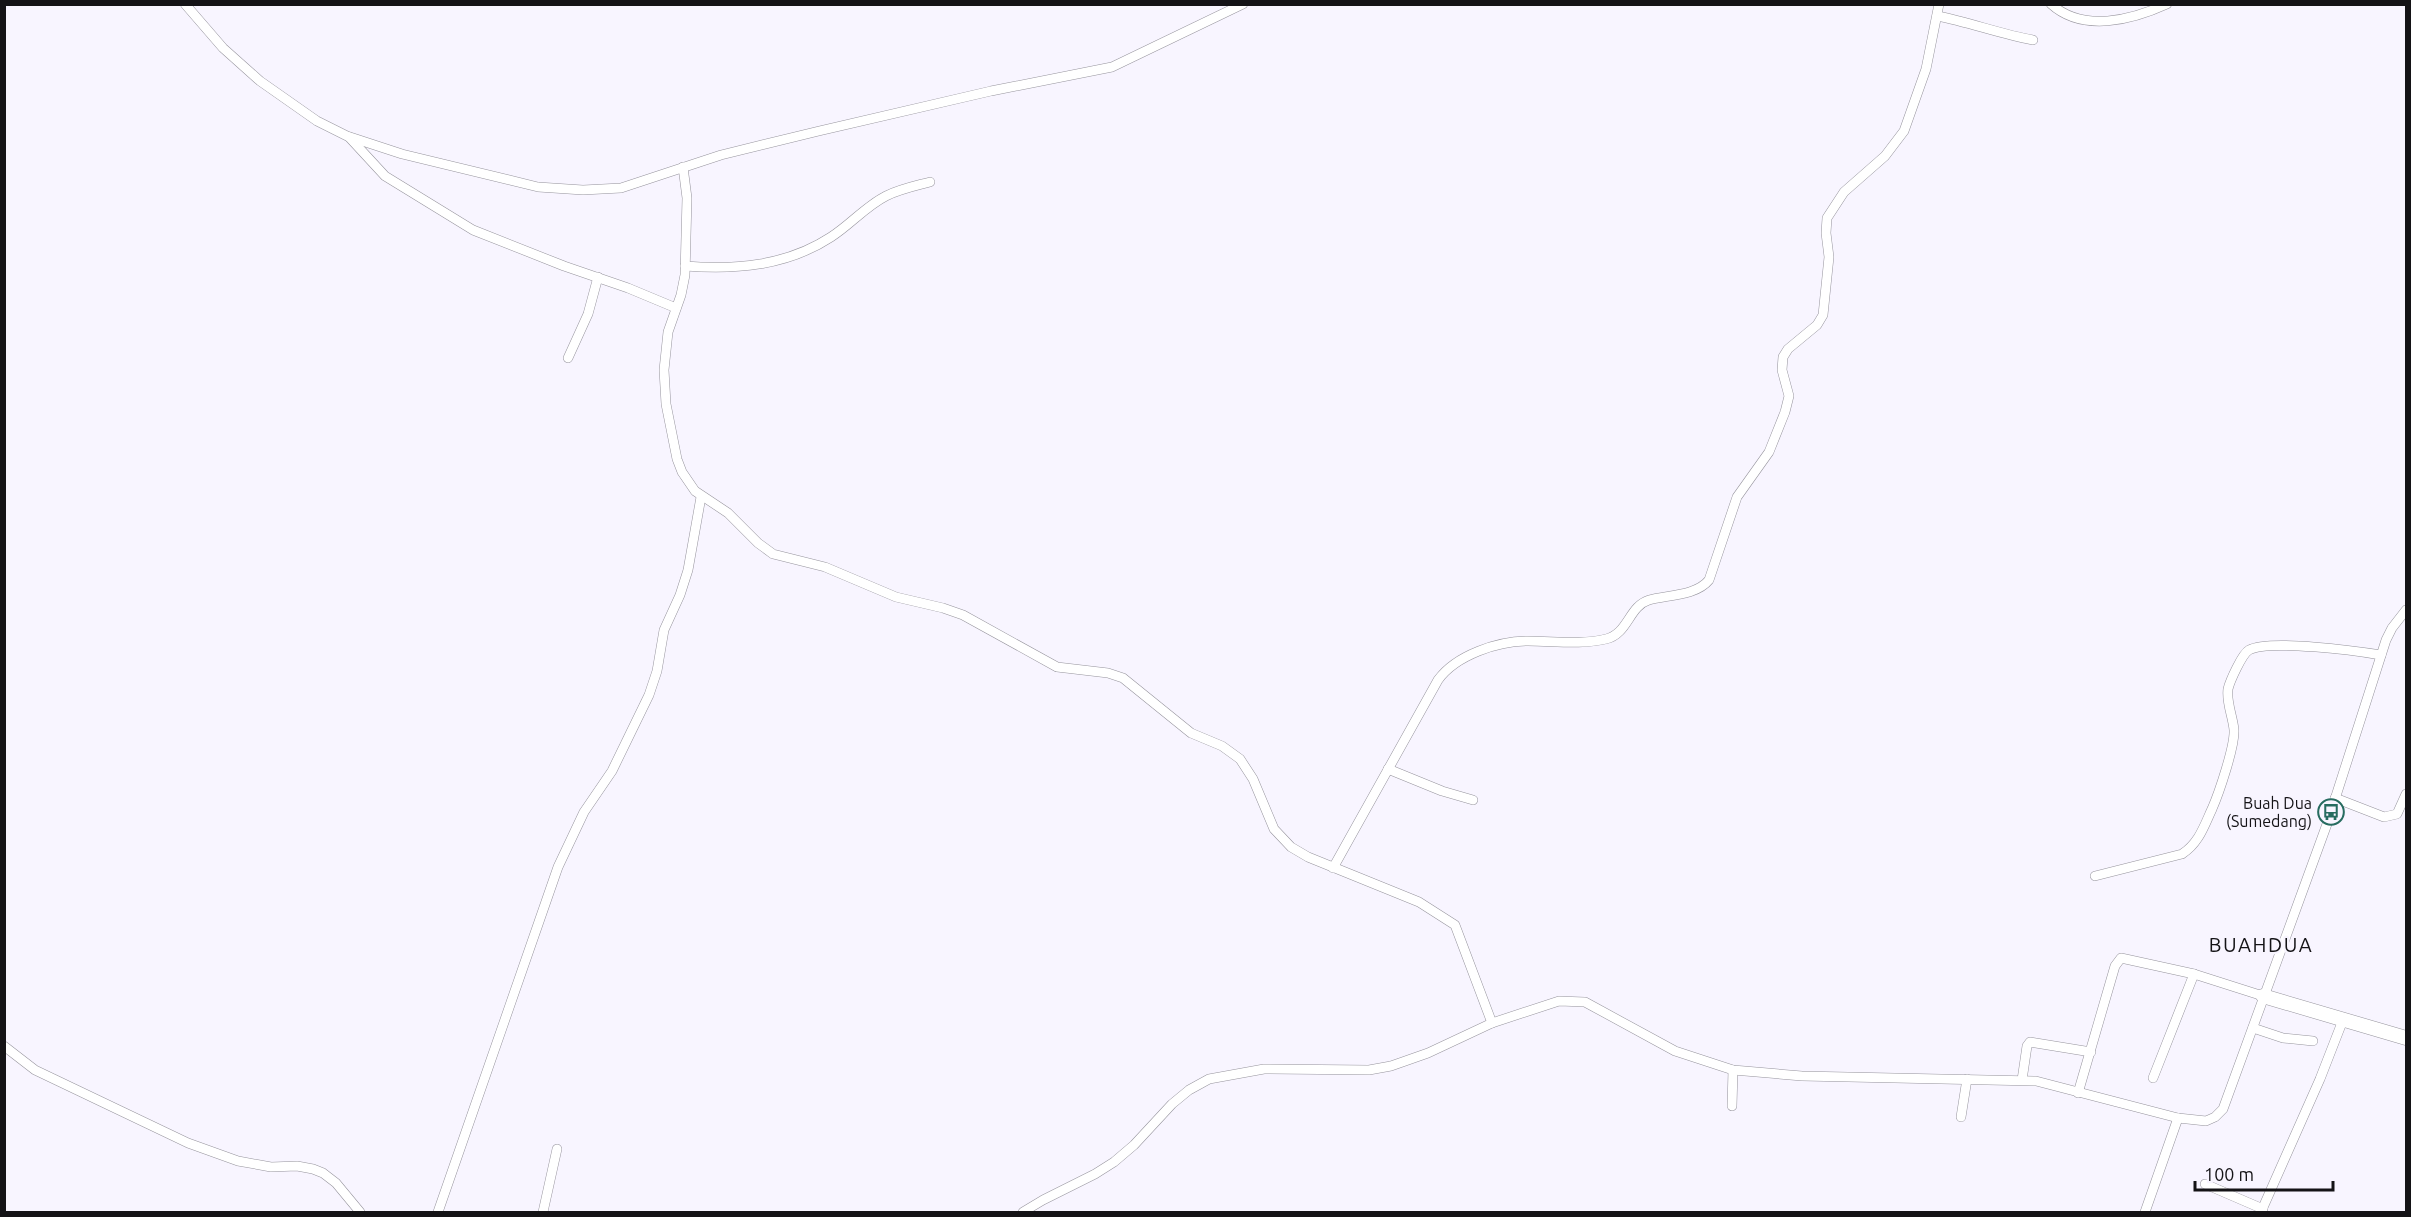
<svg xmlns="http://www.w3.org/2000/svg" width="2411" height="1217" font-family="Ubuntu,sans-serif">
<rect width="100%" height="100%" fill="#f8f5ff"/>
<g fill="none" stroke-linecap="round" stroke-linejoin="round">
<g stroke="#96949d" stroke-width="10">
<g id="street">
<path d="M 185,4 L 223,48 L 260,81 L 317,121 L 347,136 L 402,154 L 538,187 L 583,190 L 621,188 L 721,155 L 819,131 L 991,91 L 1112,67 L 1243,4"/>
<path d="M 2051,4 C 2083,33 2132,20 2167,4"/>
<path d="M 1937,16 C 1969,22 2000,34 2033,40"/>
<path d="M 349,137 L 385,176 L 473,230 L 564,266 L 628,288 L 676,308"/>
<path d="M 683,167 L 687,198 L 685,275 L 681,295 L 668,332 L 664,370 L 666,404 L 677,459 L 682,472 L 695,491 L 728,513 L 758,543 L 773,554 L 825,567 L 896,597 L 943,608 L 963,615 L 1057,667 L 1108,673 L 1123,678 L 1191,733 L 1222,746 L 1240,759 L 1253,779 L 1274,829 L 1291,847 L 1308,857 L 1419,902 L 1455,925 L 1492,1023"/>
<path d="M 685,266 C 735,270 787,266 831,237 C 850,225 866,206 886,196 C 900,189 915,186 930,182"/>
<path d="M 568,358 L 588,314 L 598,277"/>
<path d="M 1388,769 L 1442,791 L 1473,800"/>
<path d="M 2335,798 L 2384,817 L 2397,814 L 2406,794"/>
<path d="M 1333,868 L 1438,680 C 1456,655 1498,641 1528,641 C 1554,641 1581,645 1606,639 C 1628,634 1629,606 1649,600 C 1667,595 1696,596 1709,580 L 1737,497 L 1769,452 L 1785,412 L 1789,396 L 1782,370 L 1783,357 L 1788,349 L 1817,325 L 1823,315 L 1829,257 L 1826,233 L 1827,218 L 1844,192 L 1885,156 L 1904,131 L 1926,69 L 1939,4"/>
<path d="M 2095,876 L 2182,854 C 2199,843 2204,826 2212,809 C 2219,793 2235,746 2234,730 C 2233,717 2226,702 2228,689 C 2230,681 2242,654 2249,650 C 2269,639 2357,651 2381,655"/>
<path d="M 2253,1028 L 2283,1038 L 2313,1041"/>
<path d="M 4,1046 L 35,1070 L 188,1143 L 238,1161 L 271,1167 L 297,1166 L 313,1169 L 323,1173 L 336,1183 L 360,1212"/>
<path d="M 2153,1078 L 2194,974"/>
<path d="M 2022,1080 L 2027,1046 L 2030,1042 L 2091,1052"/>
<path d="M 2078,1093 L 2115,966 L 2121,958 L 2194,974 L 2263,996"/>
<path d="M 1732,1106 L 1733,1070"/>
<path d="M 1961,1117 L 1967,1079"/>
<path d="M 2205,1184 L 2263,1209"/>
<path d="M 438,1212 L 558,867 L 584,812 L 612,771 L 649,695 L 657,671 L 664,630 L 680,595 L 688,570 L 701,497"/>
<path d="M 543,1212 L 557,1149"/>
<path d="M 1023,1212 L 1043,1200 L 1095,1174 L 1114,1162 L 1134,1145 L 1172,1104 L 1189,1090 L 1209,1079 L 1264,1069 L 1369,1070 L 1391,1066 L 1428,1053 L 1492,1023 L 1559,1001 L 1585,1002 L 1675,1051 L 1733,1070 L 1802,1076 L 2036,1081 L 2178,1118 L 2206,1121 L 2215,1117 L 2223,1109 L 2327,824 L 2386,640 L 2392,628 L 2406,610"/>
<path d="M 2145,1212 L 2178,1118"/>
<path d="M 2261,1212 L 2320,1079 L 2343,1020"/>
</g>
</g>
<g stroke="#96949d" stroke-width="15">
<path id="secondary" d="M 2263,996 L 2406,1038"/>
</g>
<use href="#street" stroke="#fff" stroke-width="9"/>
<use href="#secondary" stroke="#fff" stroke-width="14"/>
</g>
<defs>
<g id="bus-ring" transform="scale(1.35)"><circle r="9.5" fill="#f8f5ff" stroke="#276c60" stroke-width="1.5"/><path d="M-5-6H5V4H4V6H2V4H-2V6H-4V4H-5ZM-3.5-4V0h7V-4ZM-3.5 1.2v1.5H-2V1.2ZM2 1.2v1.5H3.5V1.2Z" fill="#276c60"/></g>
</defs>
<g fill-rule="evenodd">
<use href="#bus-ring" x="2331" y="812"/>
</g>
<g text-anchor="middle" stroke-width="4.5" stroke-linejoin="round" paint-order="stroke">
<g font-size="16" fill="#141316" stroke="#f8f5ff" text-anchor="end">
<text x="2312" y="809">Buah Dua<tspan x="2312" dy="18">(Sumedang)</tspan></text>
</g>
<g font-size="20" letter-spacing="1.5" fill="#141316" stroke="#f8f5ff">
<text x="2261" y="952">BUAHDUA</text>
</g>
</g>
<rect width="2411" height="1217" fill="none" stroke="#141316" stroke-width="12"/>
<path d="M2195 1181v9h138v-9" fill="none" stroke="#141316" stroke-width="3"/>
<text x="2204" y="1181" font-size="18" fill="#141316" stroke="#f8f5ff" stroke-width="4.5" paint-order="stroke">100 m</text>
</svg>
